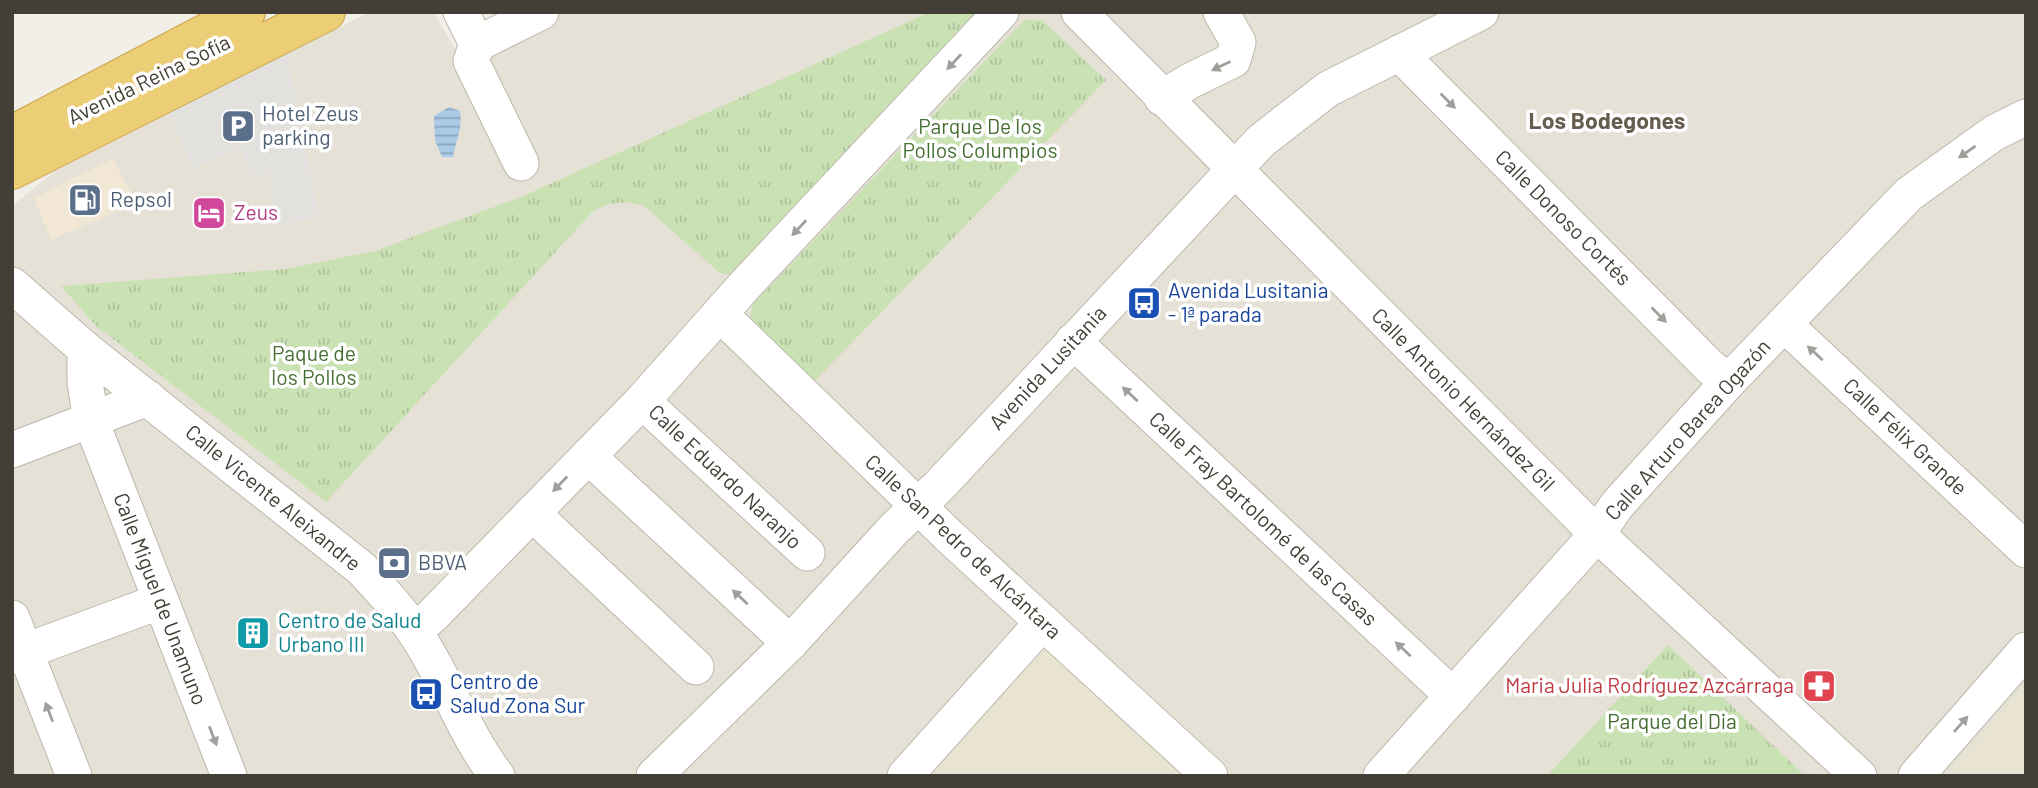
<svg xmlns="http://www.w3.org/2000/svg" width="2038" height="788" font-family="Barlow,sans-serif">
<defs>
<pattern id="grass-tufts" width="24" height="20" patternUnits="userSpaceOnUse" patternTransform="scale(1.75)"><rect width="24" height="20" fill="#cae1b4"/><path d="M3 7l-1-3M5 7V3M7 7l1-3M15 17l-1-3M17 17v-4M19 17l1-3" fill="none" stroke="#afc29b"/></pattern>
<pattern id="water-rules" width="6" height="5" patternUnits="userSpaceOnUse" patternTransform="scale(1.75)"><rect width="6" height="5" fill="#aacae7"/><path d="M0 2.5h6" fill="none" stroke="#8ca5bc"/></pattern>
</defs>
<rect width="100%" height="100%" fill="#f1efe7"/>
<path fill="#e5e1d6" d="M 370,12 L 433,12 L 456,50 L 526,12 L 2026,12 L 2026,776 L 12,776 L 12,206 L 55,171 Z"/>
<path fill="#f1e7d4" d="M 113,159 L 137,203 L 51,240 L 34,198 Z"/>
<g fill="#e9e4d2">
<path d="M 1043,622 L 1210,776 L 905,776 Z"/>
<path d="M 2026,684 L 2026,776 L 1946,776 Z"/>
</g>
<g fill="url(#grass-tufts)">
<path d="M 930,12 L 987,12 L 741,277 L 720,273 L 644,206 L 627,202 L 609,204 L 593,211 L 326,502 L 96,326 L 61,286 L 286,269 L 375,251 L 521,197 Z"/>
<path d="M 1024,20 L 1042,20 L 1106,80 L 811,385 L 755,331 L 750,317 L 753,304 Z"/>
<path d="M 1668,645 L 1805,776 L 1547,776 Z"/>
</g>
<path fill="#e3e1de" d="M 286,47 L 319,216 L 277,226 L 270,174 L 251,176 L 240,148 L 193,169 L 165,104 Z"/>
<path fill="url(#water-rules)" d="M 449,107 L 460,111 C 463,129 456,139 453,157 L 442,157 L 435,140 L 434,116 Z"/>
<g fill="none" stroke-linecap="round" stroke-linejoin="round">
<g stroke="#bcb7ab" stroke-width="37">
<g id="minor">
<path d="M 461,12 L 477,44"/>
<path d="M 1079,12 L 1597,534 L 1859,776"/>
<path d="M 1399,53 L 1709,366 L 1728,382"/>
<path d="M 1162,98 L 1190,81 L 1233,60 L 1238,42 L 1221,12"/>
<path d="M 521,163 L 471,61 L 477,44 L 541,12"/>
<path d="M 12,285 L 85,349 L 362,569 C 380,589 399,608 414,631 C 446,677 463,732 497,776"/>
<path d="M 720,314 L 949,536 L 1210,776"/>
<path d="M 1784,324 L 2026,550"/>
<path d="M 1073,341 L 1453,696"/>
<path d="M 85,349 L 85,382 L 91,421 L 229,776"/>
<path d="M 642,401 L 807,553"/>
<path d="M 12,450 L 148,398"/>
<path d="M 588,456 L 790,643"/>
<path d="M 532,513 L 696,667"/>
<path d="M 12,618 L 74,776"/>
<path d="M 415,631 L 432,616 L 642,401 L 746,284 L 1001,12"/>
<path d="M 12,656 L 161,601"/>
<path d="M 654,776 L 790,643 L 894,529 L 939,486 L 1261,141 L 1328,89 L 1481,12"/>
<path d="M 905,776 L 1043,622"/>
<path d="M 1381,776 L 1597,534 L 1617,505 L 1728,382 L 1909,194 L 1994,133 L 2026,117"/>
<path d="M 1916,776 L 2026,650"/>
</g>
</g>
<g stroke="#caa448" stroke-width="40">
<g id="highway">
<path d="M 12,135 L 246,12"/>
<path d="M 12,170 L 326,12"/>
</g>
</g>
<use href="#minor" stroke="#fff" stroke-width="35"/>
<use href="#highway" stroke="#ecce77" stroke-width="38"/>
</g>
<defs><path id="oneway-solid" d="M-6-.8H1V-3.2L6.5 0L1 3.2V.8H-6Z" transform="scale(1.75)"/></defs>
<g fill="#a19f9b">
<use href="#oneway-solid" transform="translate(954 62) rotate(133)"/>
<use href="#oneway-solid" transform="translate(1221 66) rotate(154)"/>
<use href="#oneway-solid" transform="translate(1448 101) rotate(45)"/>
<use href="#oneway-solid" transform="translate(1967 152) rotate(145)"/>
<use href="#oneway-solid" transform="translate(799 228) rotate(133)"/>
<use href="#oneway-solid" transform="translate(1659 315) rotate(45)"/>
<use href="#oneway-solid" transform="translate(1815 353) rotate(-137)"/>
<use href="#oneway-solid" transform="translate(1130 394) rotate(-137)"/>
<use href="#oneway-solid" transform="translate(560 484) rotate(134)"/>
<use href="#oneway-solid" transform="translate(740 597) rotate(-137)"/>
<use href="#oneway-solid" transform="translate(1403 649) rotate(-137)"/>
<use href="#oneway-solid" transform="translate(49 712) rotate(-111)"/>
<use href="#oneway-solid" transform="translate(1961 724) rotate(-49)"/>
<use href="#oneway-solid" transform="translate(213 736) rotate(69)"/>
</g>
<defs>
<g id="parking-square" transform="scale(1.75)"><rect x="-9" y="-9" width="18" height="18" rx="4" fill="#5c6f8a" stroke="#fff"/><path d="M-3.5-5.5H1a3.5 3.5 0 0 1 0 7H-1V5.5H-3.5ZM-1-3.4V-.6H.8a1.4 1.4 0 0 0 0-2.8Z" fill="#fff"/></g>
<g id="fuel-square" transform="scale(1.75)"><rect x="-9" y="-9" width="18" height="18" rx="4" fill="#5c6f8a" stroke="#fff"/><path d="M-5.5-6h7V0h2V4h1.3V-2.5L3-4.5l.8-.8L6-3V5H2.5V1h-1V6h-7ZM-4.2-4.7v3.2H.2V-4.7Z" fill="#fff"/></g>
<g id="hotel-square" transform="scale(1.75)"><rect x="-9" y="-9" width="18" height="18" rx="4" fill="#d1479c" stroke="#fff"/><path d="M-6-4.5h1.5V1H6V5H4.5V3h-9V5H-6ZM-4 0a1.8 1.8 0 1 1 3.6 0ZM.5 0V-2.5h3Q6-2.5 6 0Z" fill="#fff"/></g>
<g id="bus-square" transform="scale(1.75)"><rect x="-9" y="-9" width="18" height="18" rx="4" fill="#1a4fb4" stroke="#fff"/><path d="M-5-6H5V4H4V6H2V4H-2V6H-4V4H-5ZM-3.5-4V0h7V-4ZM-3.5 1.2v1.5H-2V1.2ZM2 1.2v1.5H3.5V1.2Z" fill="#fff"/></g>
<g id="bank-square" transform="scale(1.75)"><rect x="-9" y="-9" width="18" height="18" rx="4" fill="#5c6f8a" stroke="#fff"/><path d="M-6-4H6V4H-6ZM0-2.3a2.3 2.3 0 1 0 0 4.6a2.3 2.3 0 1 0 0-4.6Z" fill="#fff"/></g>
<g id="building-square" transform="scale(1.75)"><rect x="-9" y="-9" width="18" height="18" rx="4" fill="#0f9aa8" stroke="#fff"/><path d="M-4-6H4V6H1V3H-1V6H-4ZM-2.5-4.3h1.7v1.8h-1.7ZM.8-4.3h1.7v1.8H.8ZM-2.5-1h1.7V.8h-1.7ZM.8-1h1.7V.8H.8Z" fill="#fff"/></g>
<g id="pharmacy-square" transform="scale(1.75)"><rect x="-9" y="-9" width="18" height="18" rx="4" fill="#e0444e" stroke="#fff"/><path d="M-2-6h4v4h4v4h-4v4h-4v-4h-4v-4h4Z" fill="#fff"/></g>
</defs>
<g fill-rule="evenodd">
<use href="#parking-square" x="238" y="126"/>
<use href="#fuel-square" x="85" y="200"/>
<use href="#hotel-square" x="209" y="213"/>
<use href="#bus-square" x="1144" y="303"/>
<use href="#bank-square" x="394" y="563"/>
<use href="#building-square" x="253" y="633"/>
<use href="#pharmacy-square" x="1819" y="686"/>
<use href="#bus-square" x="426" y="694"/>
</g>
<g text-anchor="middle" stroke-width="7" stroke-linejoin="round" paint-order="stroke">
<g font-size="21" fill="#433f37" stroke="#fff">
<text transform="translate(149 80) rotate(-26)" y="7">Avenida Reina Sofía</text>
<text transform="translate(1563 218) rotate(45)" y="7">Calle Donoso Cortés</text>
<text transform="translate(1048 368) rotate(-47)" y="7">Avenida Lusitania</text>
<text transform="translate(1463 400) rotate(45)" y="7">Calle Antonio Hernández Gil</text>
<text transform="translate(1688 430) rotate(-48)" y="7">Calle Arturo Barea Ogazón</text>
<text transform="translate(1905 437) rotate(43)" y="7">Calle Félix Grande</text>
<text transform="translate(725 477) rotate(43)" y="7">Calle Eduardo Naranjo</text>
<text transform="translate(273 498) rotate(39)" y="7">Calle Vicente Aleixandre</text>
<text transform="translate(1263 519) rotate(43)" y="7">Calle Fray Bartolomé de las Casas</text>
<text transform="translate(963 547) rotate(43)" y="7">Calle San Pedro de Alcántara</text>
<text transform="translate(160 599) rotate(69)" y="7">Calle Miguel de Unamuno</text>
</g>
<g font-size="21" fill="#4e5e75" stroke="#fff" text-anchor="start">
<text x="262" y="121">Hotel Zeus<tspan x="262" dy="24">parking</tspan></text>
<text x="110" y="207">Repsol</text>
<text x="418" y="570">BBVA</text>
</g>
<g font-size="21" fill="#446e31" stroke="#fff">
<text x="980" y="134">Parque De los<tspan x="980" dy="24">Pollos Columpios</tspan></text>
<text x="314" y="361">Paque de<tspan x="314" dy="24">los Pollos</tspan></text>
<text x="1672" y="729">Parque del Dia</text>
</g>
<g font-size="21" fill="#b23c85" stroke="#fff" text-anchor="start">
<text x="234" y="220">Zeus</text>
</g>
<g font-size="21" fill="#164399" stroke="#fff" text-anchor="start">
<text x="1168" y="298">Avenida Lusitania<tspan x="1168" dy="24">- 1ª parada</tspan></text>
<text x="450" y="689">Centro de<tspan x="450" dy="24">Salud Zona Sur</tspan></text>
</g>
<g font-size="21" fill="#0d838f" stroke="#fff" text-anchor="start">
<text x="278" y="628">Centro de Salud<tspan x="278" dy="24">Urbano III</tspan></text>
</g>
<g font-size="21" fill="#be3a42" stroke="#fff" text-anchor="end">
<text x="1794" y="693">Maria Julia Rodríguez Azcárraga</text>
</g>
<g font-size="23" font-weight="bold" fill="#655e4f" stroke="#fff">
<text x="1607" y="129">Los Bodegones</text>
</g>
</g>
<rect width="2038" height="788" fill="none" stroke="#433f37" stroke-width="28"/>
</svg>
